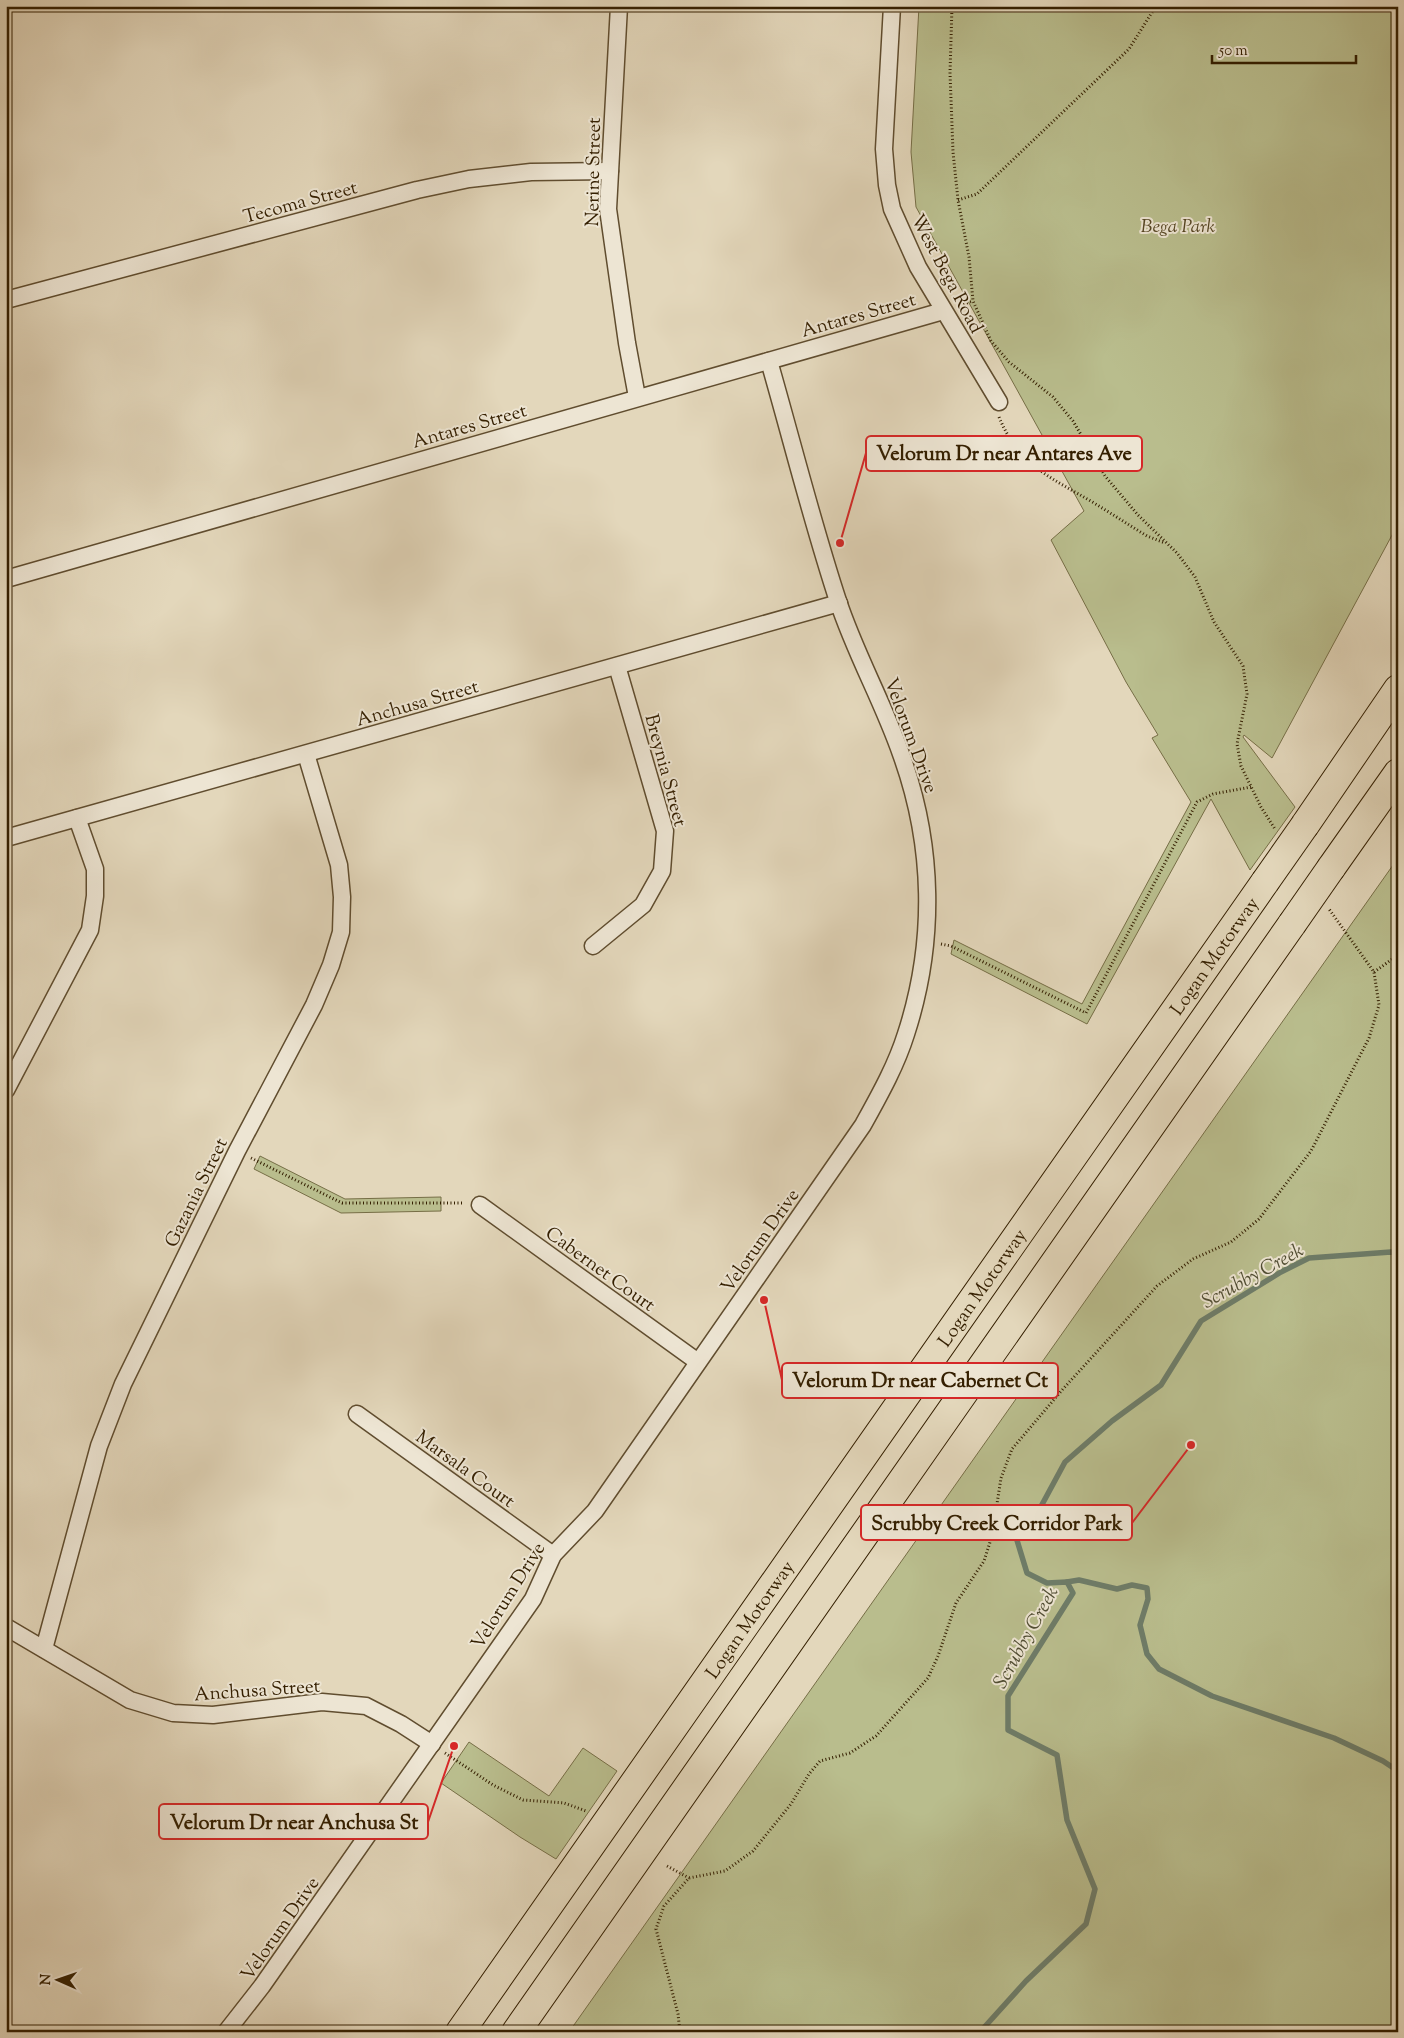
<svg xmlns="http://www.w3.org/2000/svg" width="1404" height="2038" font-family="'Sorts Mill Goudy',serif">
<rect width="100%" height="100%" fill="#e3d7bb"/>
<filter id="stains"><feTurbulence type="fractalNoise" baseFrequency=".004" numOctaves="4"/><feColorMatrix values="0 0 0 0 .2 0 0 0 0 .09 0 0 0 0 .02 0 0 0 .5 -.17"/></filter>
<radialGradient id="worn" r=".72"><stop offset=".6" stop-color="#630" stop-opacity="0"/><stop offset="1" stop-color="#630" stop-opacity=".3"/></radialGradient>
<g fill="#b9bd8d" stroke="#766e46">
<path d="M 919,6 L 1398,6 L 1398,524 L 1272,758 L 1244,735 L 1243,737 L 1295,807 L 1250,870 L 1211,799 L 1087,1024 L 951,954 L 954,940 L 1082,1004 L 1191,802 L 1152,738 L 1158,735 L 1126,682 L 1051,540 L 1084,511 L 916,207 L 911,152 Z"/>
<path d="M 1398,858 L 1398,2032 L 569,2032 Z"/>
<path d="M 260,1156 L 345,1199 L 441,1197 L 441,1211 L 341,1213 L 254,1169 Z"/>
<path d="M 469,1742 L 549,1796 L 583,1748 L 617,1771 L 556,1859 L 520,1837 L 441,1783 Z"/>
</g>
<g fill="none" stroke-linecap="round" stroke-linejoin="round">
<g stroke="#6e7c68" stroke-width="5.5">
<path d="M 1067,1582 L 1079,1580 L 1117,1589 L 1132,1585 L 1147,1588 L 1148,1599 L 1140,1625 L 1147,1654 L 1159,1669 L 1212,1696 L 1334,1738 L 1383,1761 L 1398,1771"/>
<path d="M 980,2032 L 1026,1981 L 1086,1924 L 1095,1889 L 1067,1820 L 1057,1755 L 1008,1730 L 1008,1696 L 1073,1593 L 1067,1582 L 1047,1583 L 1027,1573 L 1016,1537 L 1038,1512 L 1065,1462 L 1112,1421 L 1161,1385 L 1201,1321 L 1281,1272 L 1309,1258 L 1391,1252 L 1398,1253"/>
</g>
<g stroke="#604d2f" stroke-width="19">
<g id="minor">
<path d="M 619,6 L 608,209 L 627,343 L 637,397"/>
<path d="M 892,6 L 884,149 L 887,185 L 892,209 L 918,267 L 999,402"/>
<path d="M 6,300 L 417,190 L 469,179 L 531,172 L 610,171"/>
<path d="M 6,579 L 943,311"/>
<path d="M 6,838 L 839,603"/>
<path d="M 593,946 L 643,905 L 662,871 L 665,831 L 617,666"/>
<path d="M 6,1090 L 90,930 L 95,896 L 95,869 L 77,818"/>
<path d="M 480,1205 L 698,1362"/>
<path d="M 357,1414 L 553,1555"/>
<path d="M 6,1627 L 130,1700 L 173,1713 L 213,1715 L 322,1702 L 366,1706 L 401,1724 L 432,1744"/>
<path d="M 44,1649 L 99,1446 L 123,1384 L 237,1151 L 314,1005 L 331,965 L 341,932 L 342,897 L 339,865 L 306,754"/>
<path d="M 226,2032 L 262,1986 L 533,1599 L 553,1555 L 595,1511 L 863,1125 C 879,1096 896,1066 906,1034 C 936,942 934,845 901,754 C 883,702 855,653 838,601 C 812,522 792,441 769,361"/>
</g>
</g>
<g stroke="#341f00" stroke-width="30">
<g id="motorway">
<path d="M 1305,825 L 1398,689"/>
<path d="M 1331,868 L 1398,773"/>
<path id="s1" d="M 460,2032 L 1265,882"/>
<path d="M 516,2032 L 1292,924"/>
</g>
</g>
<g stroke="#341f00" stroke-width="3" stroke-dasharray="1 2.5" stroke-linecap="butt">
<path d="M 952,6 L 950,73 L 953,152 L 958,200 L 969,257 L 973,301 L 991,341 L 1009,362 L 1053,397 L 1073,421 L 1105,476 L 1138,515 L 1177,553 L 1195,577 L 1214,622 L 1243,666 L 1247,694 L 1237,744 L 1241,766 L 1261,807 L 1275,829"/>
<path d="M 958,200 L 977,194 L 1129,49 L 1156,6"/>
<path d="M 960,305 L 973,301"/>
<path d="M 999,417 C 1019,466 1052,478 1094,503 C 1112,514 1129,525 1147,536 L 1165,543"/>
<path d="M 941,944 L 951,946 L 1086,1013 L 1197,802 L 1213,794 L 1251,787"/>
<path d="M 1374,972 L 1398,955"/>
<path d="M 251,1158 L 342,1203 L 464,1203"/>
<path d="M 445,1753 L 493,1785 L 523,1800 L 564,1803 L 586,1811"/>
<path d="M 667,1866 L 689,1878"/>
<path d="M 680,2032 L 678,2014 L 656,1929 L 664,1906 L 689,1878 L 725,1871 L 753,1851 L 791,1804 L 809,1774 L 820,1761 L 850,1753 L 876,1736 L 928,1678 L 938,1656 L 956,1603 L 984,1561 L 992,1536 L 1001,1478 L 1012,1449 L 1063,1389 L 1157,1286 L 1193,1259 L 1231,1242 L 1259,1219 L 1311,1151 L 1369,1038 L 1379,1005 L 1374,972 L 1329,909"/>
</g>
<use href="#minor" stroke="#ede5d3" stroke-width="16"/>
<use href="#motorway" stroke="#e3d7bb" stroke-width="28"/>
<g stroke="#341f00" stroke-width="30" stroke-linecap="butt">
<g id="motorway-bridge">
<path d="M 1265,882 L 1305,825"/>
<path d="M 1292,924 L 1331,868"/>
</g>
</g>
<use href="#motorway-bridge" stroke="#e3d7bb" stroke-width="28"/>
</g>
<g text-anchor="middle" stroke-width="4" stroke-linejoin="round" paint-order="stroke">
<g font-size="19" fill="#341f00" stroke="#ede5d3">
<text transform="translate(592 172) rotate(-89)" y="7">Nerine Street</text>
<text transform="translate(300 201) rotate(-15)" y="7">Tecoma Street</text>
<text transform="translate(948 273) rotate(62)" y="7">West Bega Road</text>
<text transform="translate(858 314) rotate(-16)" y="7">Antares Street</text>
<text transform="translate(469 425) rotate(-16)" y="7">Antares Street</text>
<text transform="translate(417 702) rotate(-16)" y="7">Anchusa Street</text>
<text transform="translate(912 735) rotate(70)" y="7">Velorum Drive</text>
<text transform="translate(667 770) rotate(75)" y="7">Breynia Street</text>
<text dy="7" stroke="none"><textPath href="#s1" startOffset="1314">Logan Motorway</textPath></text>
<text transform="translate(195 1192) rotate(-64)" y="7">Gazania Street</text>
<text transform="translate(759 1240) rotate(-55)" y="7">Velorum Drive</text>
<text transform="translate(601 1268) rotate(36)" y="7">Cabernet Court</text>
<text dy="7" stroke="none"><textPath href="#s1" startOffset="909">Logan Motorway</textPath></text>
<text transform="translate(466 1468) rotate(36)" y="7">Marsala Court</text>
<text transform="translate(507 1595) rotate(-58)" y="7">Velorum Drive</text>
<text dy="7" stroke="none"><textPath href="#s1" startOffset="504">Logan Motorway</textPath></text>
<text transform="translate(257 1689) rotate(-4)" y="7">Anchusa Street</text>
<text transform="translate(279 1928) rotate(-55)" y="7">Velorum Drive</text>
</g>
<g font-size="19" font-style="italic" fill="#554623" stroke="#ede5d3">
<text x="1178" y="232">Bega Park</text>
</g>
<g font-size="20" font-style="italic" fill="#514e34" stroke="#ede5d3">
<text transform="translate(1252 1275) rotate(-29)" y="7">Scrubby Creek</text>
<text transform="translate(1025 1637) rotate(-61)" y="7">Scrubby Creek</text>
</g>
</g>
<path fill="none" stroke="#d62828" stroke-width="2" d="M840 543L866 453M764 1300L782 1380M1191 1445L1132 1523M454 1746L428 1822"/>
<g fill="#d62828" stroke="#ede5d3" stroke-width="2">
<circle cx="840" cy="543" r="5"/>
<circle cx="764" cy="1300" r="5"/>
<circle cx="1191" cy="1445" r="5"/>
<circle cx="454" cy="1746" r="5"/>
</g>
<g fill="#ede5d3" stroke="#d62828" stroke-width="2">
<rect x="866" y="436" width="276" height="35" rx="5"/>
<rect x="782" y="1363" width="276" height="35" rx="5"/>
<rect x="861" y="1505" width="271" height="35" rx="5"/>
<rect x="159" y="1804" width="269" height="35" rx="5"/>
</g>
<g font-size="20" text-anchor="middle" font-weight="bold" fill="#341f00">
<text x="1004" y="460">Velorum Dr near Antares Ave</text>
<text x="920" y="1387">Velorum Dr near Cabernet Ct</text>
<text x="997" y="1530">Scrubby Creek Corridor Park</text>
<text x="294" y="1829">Velorum Dr near Anchusa St</text>
</g>
<rect width="1404" height="2038" fill="none" stroke="#e3d7bb" stroke-width="25"/>
<rect x="8" y="8" width="1389" height="2023" fill="none" stroke="#341f00" stroke-width="2.5"/>
<rect x="12" y="12" width="1379" height="2013" fill="none" stroke="#341f00"/>
<g transform="translate(58 1980) rotate(272)" stroke="#ede5d3" stroke-width="4" paint-order="stroke">
<path d="M0-4L9 19L0 12L-9 19Z" fill="#341f00"/>
<text y="-8" font-size="14" font-weight="bold" text-anchor="middle" fill="#341f00">N</text>
</g>
<path d="M1212 55v8h144v-8" fill="none" stroke="#341f00" stroke-width="2.5"/>
<text x="1219" y="55" font-size="15" fill="#341f00" stroke="#ede5d3" stroke-width="4" paint-order="stroke">50 m</text>
<rect width="100%" height="100%" filter="url(#stains)"/>
<rect width="100%" height="100%" fill="url(#worn)"/>
</svg>
